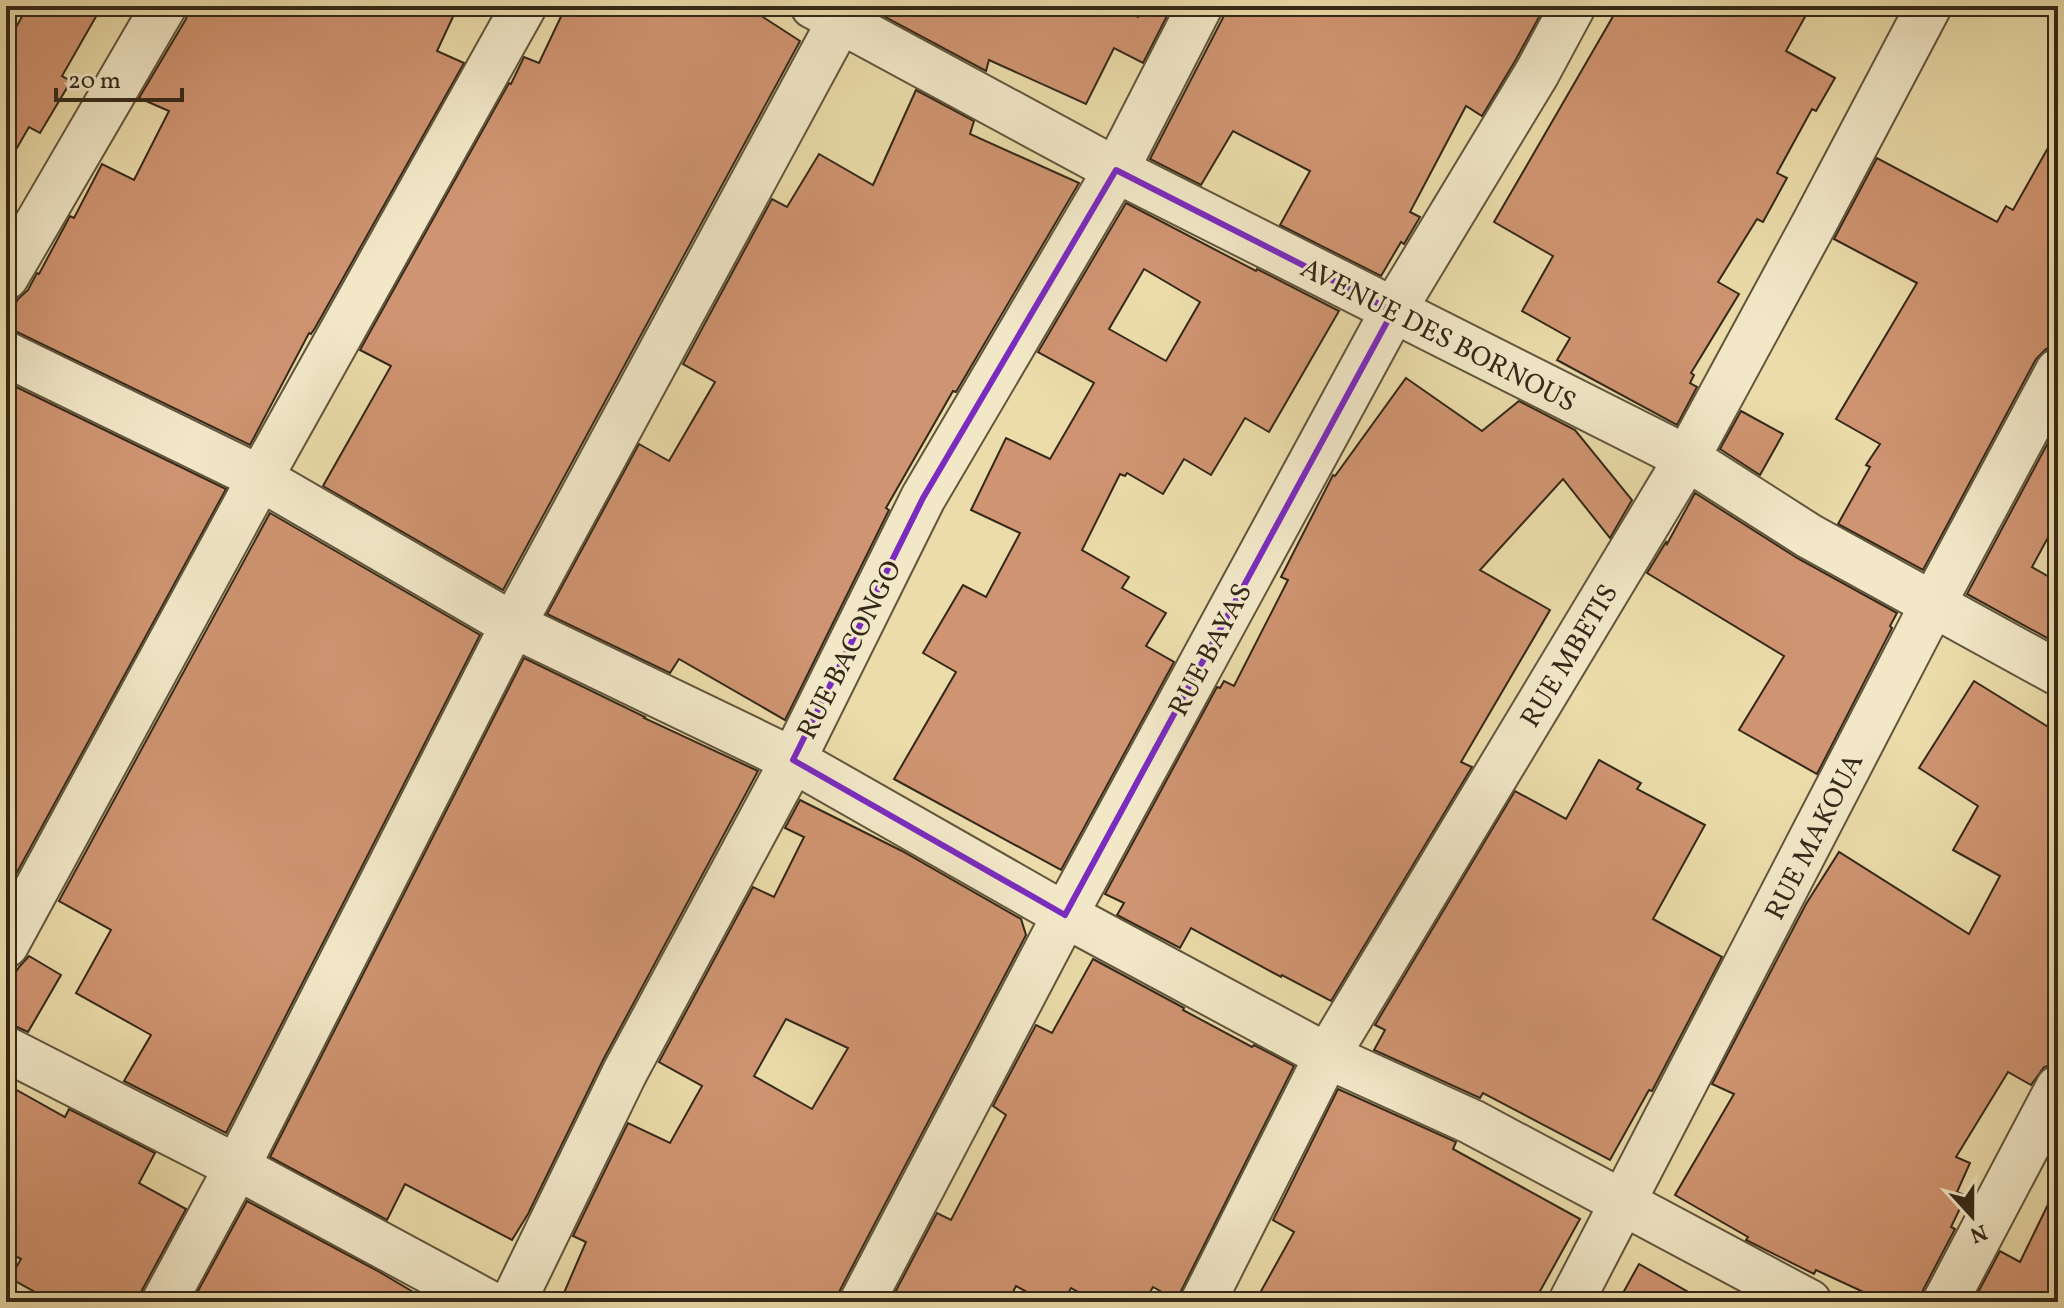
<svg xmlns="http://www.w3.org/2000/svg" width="2064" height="1308" font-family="Vollkorn,serif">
<rect width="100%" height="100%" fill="#ebdcaa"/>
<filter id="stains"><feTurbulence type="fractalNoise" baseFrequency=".0025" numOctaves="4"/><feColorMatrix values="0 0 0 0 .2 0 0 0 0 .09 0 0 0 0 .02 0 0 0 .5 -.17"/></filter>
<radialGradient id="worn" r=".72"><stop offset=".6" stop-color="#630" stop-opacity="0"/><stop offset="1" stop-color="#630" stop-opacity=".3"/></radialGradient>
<g fill="#cf9471" stroke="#342819" stroke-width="2" fill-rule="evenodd">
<path d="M 28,6 L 102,6 L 62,76 L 71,81 L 40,133 L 29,127 L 6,167 L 6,45 Z"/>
<path d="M 189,6 L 458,6 L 437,51 L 464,63 L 315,328 L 311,334 L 309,333 L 250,445 L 17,332 L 6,329 L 6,322 L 18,299 L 28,290 L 37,273 L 39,274 L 70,216 L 74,218 L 102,164 L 134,180 L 169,111 L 139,98 L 186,19 Z"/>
<path d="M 566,6 L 746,6 L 800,41 L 503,590 L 323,486 L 391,366 L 360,350 L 509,83 L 511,84 L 524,57 L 539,63 Z"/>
<path d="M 873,6 L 1115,6 L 1138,17 L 1144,6 L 1156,6 L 1169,12 L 1143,63 L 1114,48 L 1086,104 L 989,60 L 986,71 L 872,10 Z"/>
<path d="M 1229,6 L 1545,6 L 1515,61 L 1482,116 L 1466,106 L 1410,212 L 1420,217 L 1404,244 L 1401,242 L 1381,276 L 1280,225 L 1310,171 L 1233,131 L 1201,185 L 1150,159 Z"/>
<path d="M 1619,6 L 1811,6 L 1786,51 L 1835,78 L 1816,111 L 1812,109 L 1777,173 L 1787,178 L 1763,222 L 1757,219 L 1718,282 L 1739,294 L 1691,373 L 1694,375 L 1690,383 L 1697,387 L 1677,425 L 1557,360 L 1570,338 L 1522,311 L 1553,256 L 1494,222 Z"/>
<path d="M 916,90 L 974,121 L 970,134 L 1079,183 L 956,392 L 953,391 L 886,508 L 889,510 L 785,720 L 679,659 L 670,673 L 547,614 L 639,444 L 669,461 L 715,382 L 683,364 L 772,199 L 787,207 L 819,154 L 873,185 Z"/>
<path d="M 2058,130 L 2058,346 L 2046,349 L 2036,359 L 1923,570 L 1838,524 L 1870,467 L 1866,465 L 1880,444 L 1836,419 L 1917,283 L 1834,239 L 1877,158 L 1997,222 L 2006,206 L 2013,210 Z"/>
<path d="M 1126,203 L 1256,271 L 1257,269 L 1339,311 L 1269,432 L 1245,418 L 1211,475 L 1184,459 L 1163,494 L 1127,473 L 1125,476 L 1120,474 L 1082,550 L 1129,577 L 1122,588 L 1166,613 L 1146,646 L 1174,662 L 1061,870 L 894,779 L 956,672 L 923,653 L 963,585 L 986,597 L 1020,533 L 971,510 L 1006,438 L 1050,459 L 1094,383 L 1038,352 ZM 1144,269 L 1200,302 L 1166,361 L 1109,329 Z"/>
<path d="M 1406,378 L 1482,431 L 1519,401 L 1575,430 L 1632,500 L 1610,538 L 1563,479 L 1480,570 L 1550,610 L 1461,762 L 1472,767 L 1331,1001 L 1282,975 L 1281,977 L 1191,928 L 1180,948 L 1117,915 L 1124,903 L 1105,894 L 1217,687 L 1220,688 L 1224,681 L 1234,686 L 1288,580 L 1281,577 L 1333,475 L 1335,476 Z"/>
<path d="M 6,382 L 226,489 L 15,876 L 6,871 Z"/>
<path d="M 1741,411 L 1783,434 L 1760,475 L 1720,449 Z"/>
<path d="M 2058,424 L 2058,519 L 2032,567 L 2058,582 L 2058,644 L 1967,594 Z"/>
<path d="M 1695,493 L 1797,558 L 1897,613 L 1890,626 L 1892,628 L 1817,774 L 1739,730 L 1784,656 L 1647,573 L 1666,542 L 1667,544 Z"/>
<path d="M 270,513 L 480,635 L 226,1133 L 124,1081 L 151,1035 L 76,993 L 111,930 L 59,901 Z"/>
<path d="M 524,658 L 645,717 L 644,718 L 758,771 L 603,1060 L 528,1214 L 512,1240 L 405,1184 L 387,1220 L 270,1157 Z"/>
<path d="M 1974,681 L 2058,733 L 2058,1063 L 2044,1067 L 2031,1085 L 2008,1072 L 1956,1157 L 1970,1163 L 1957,1192 L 1966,1196 L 1951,1227 L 1955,1229 L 1923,1290 L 1920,1302 L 1885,1302 L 1816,1270 L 1814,1274 L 1746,1240 L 1748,1237 L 1675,1195 L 1734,1094 L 1712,1084 L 1806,904 L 1839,852 L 1969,934 L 2000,876 L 1953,850 L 1978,806 L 1919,768 Z"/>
<path d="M 1599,760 L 1641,783 L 1637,789 L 1705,825 L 1653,919 L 1722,957 L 1652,1091 L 1649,1090 L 1610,1160 L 1483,1093 L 1480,1098 L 1374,1050 L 1385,1030 L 1375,1025 L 1515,791 L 1566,819 Z"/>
<path d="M 800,800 L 902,851 L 1021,919 L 1026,935 L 840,1290 L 837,1302 L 560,1302 L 586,1242 L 573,1236 L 628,1123 L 670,1143 L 702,1086 L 659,1062 L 753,887 L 774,897 L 804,837 L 785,828 ZM 786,1019 L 848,1048 L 812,1109 L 754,1076 Z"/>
<path d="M 29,956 L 61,975 L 28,1032 L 17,1027 L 6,1024 L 6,988 L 19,967 Z"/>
<path d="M 1093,959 L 1184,1008 L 1183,1010 L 1252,1047 L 1254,1045 L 1294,1066 L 1181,1291 L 1178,1301 L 1153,1287 L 1144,1302 L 1097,1302 L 1071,1288 L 1063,1302 L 1045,1302 L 1016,1286 L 1008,1302 L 890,1302 L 937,1213 L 951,1220 L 1006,1115 L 993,1106 L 1036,1025 L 1052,1033 Z"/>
<path d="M 6,1084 L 65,1117 L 69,1109 L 155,1153 L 139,1183 L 186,1209 L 142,1290 L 139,1302 L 53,1302 L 10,1278 L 21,1259 L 6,1251 Z"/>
<path d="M 1338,1089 L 1456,1142 L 1453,1149 L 1580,1219 L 1534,1302 L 1255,1302 L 1294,1232 L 1273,1220 Z"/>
<path d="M 2058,1184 L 2058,1302 L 1973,1302 L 2000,1251 L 2020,1262 Z"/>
<path d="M 247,1201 L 376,1270 L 430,1302 L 192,1302 Z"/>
<path d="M 1639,1264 L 1706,1302 L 1618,1302 Z"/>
</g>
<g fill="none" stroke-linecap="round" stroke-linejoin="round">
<g stroke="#62553d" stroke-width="48">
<g id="minor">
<path d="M 813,6 L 1116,170 L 1687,458 L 1809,536 L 2058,673"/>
<path d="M 6,277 L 164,6"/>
<path d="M 6,354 L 260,478 L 513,625 L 793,760 L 1065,915 L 1327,1056 L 1472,1122 L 1809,1302"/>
<path d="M 6,945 L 260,478 L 524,6"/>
<path d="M 6,1049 L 237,1167 L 487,1302"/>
<path d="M 164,1302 L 237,1167 L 513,625 L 848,6"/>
<path d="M 513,1302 L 625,1072 L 793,760 L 923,498 L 1116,170 L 1200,6"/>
<path d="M 862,1302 L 1065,915 L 1393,311 L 1537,73 L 1573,6"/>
<path d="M 1203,1302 L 1327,1056 L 1687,458 L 1815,222 L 1929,6"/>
<path d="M 1571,1302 L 1933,604 L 2058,371"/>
<path d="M 1945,1302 L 2058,1088"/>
</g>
</g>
<use href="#minor" stroke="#f2e8c8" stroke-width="44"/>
</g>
<path fill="none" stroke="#7b2cbf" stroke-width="6" stroke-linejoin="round" d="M 1116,170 L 1393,311 L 1065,915 L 793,760 L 923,498 Z"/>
<g text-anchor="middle" stroke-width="6" stroke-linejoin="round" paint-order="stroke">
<g font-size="28" fill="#342819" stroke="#f2e8c8">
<text transform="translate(1439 334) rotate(27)" y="10">AVENUE DES BORNOUS</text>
<text transform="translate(848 649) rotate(-63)" y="10">RUE BACONGO</text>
<text transform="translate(1209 649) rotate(-62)" y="10">RUE BAYAS</text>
<text transform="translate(1568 655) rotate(-59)" y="10">RUE MBETIS</text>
<text transform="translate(1813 836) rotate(-63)" y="10">RUE MAKOUA</text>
</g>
</g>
<rect width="2064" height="1308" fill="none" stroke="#ebdcaa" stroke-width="32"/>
<rect x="8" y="8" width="2048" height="1292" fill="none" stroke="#342819" stroke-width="4"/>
<rect x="16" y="16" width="2032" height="1276" fill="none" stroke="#342819" stroke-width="2"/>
<g transform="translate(1972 1216) rotate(159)" stroke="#f2e8c8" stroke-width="6" paint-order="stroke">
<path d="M0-6L14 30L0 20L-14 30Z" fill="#342819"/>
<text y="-12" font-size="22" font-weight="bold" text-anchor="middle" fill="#342819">N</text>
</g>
<path d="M56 88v12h126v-12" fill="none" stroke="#342819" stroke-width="4"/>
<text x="68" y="88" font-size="24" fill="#342819" stroke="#f2e8c8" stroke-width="6" paint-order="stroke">20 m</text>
<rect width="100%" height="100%" filter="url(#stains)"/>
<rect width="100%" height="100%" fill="url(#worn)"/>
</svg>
